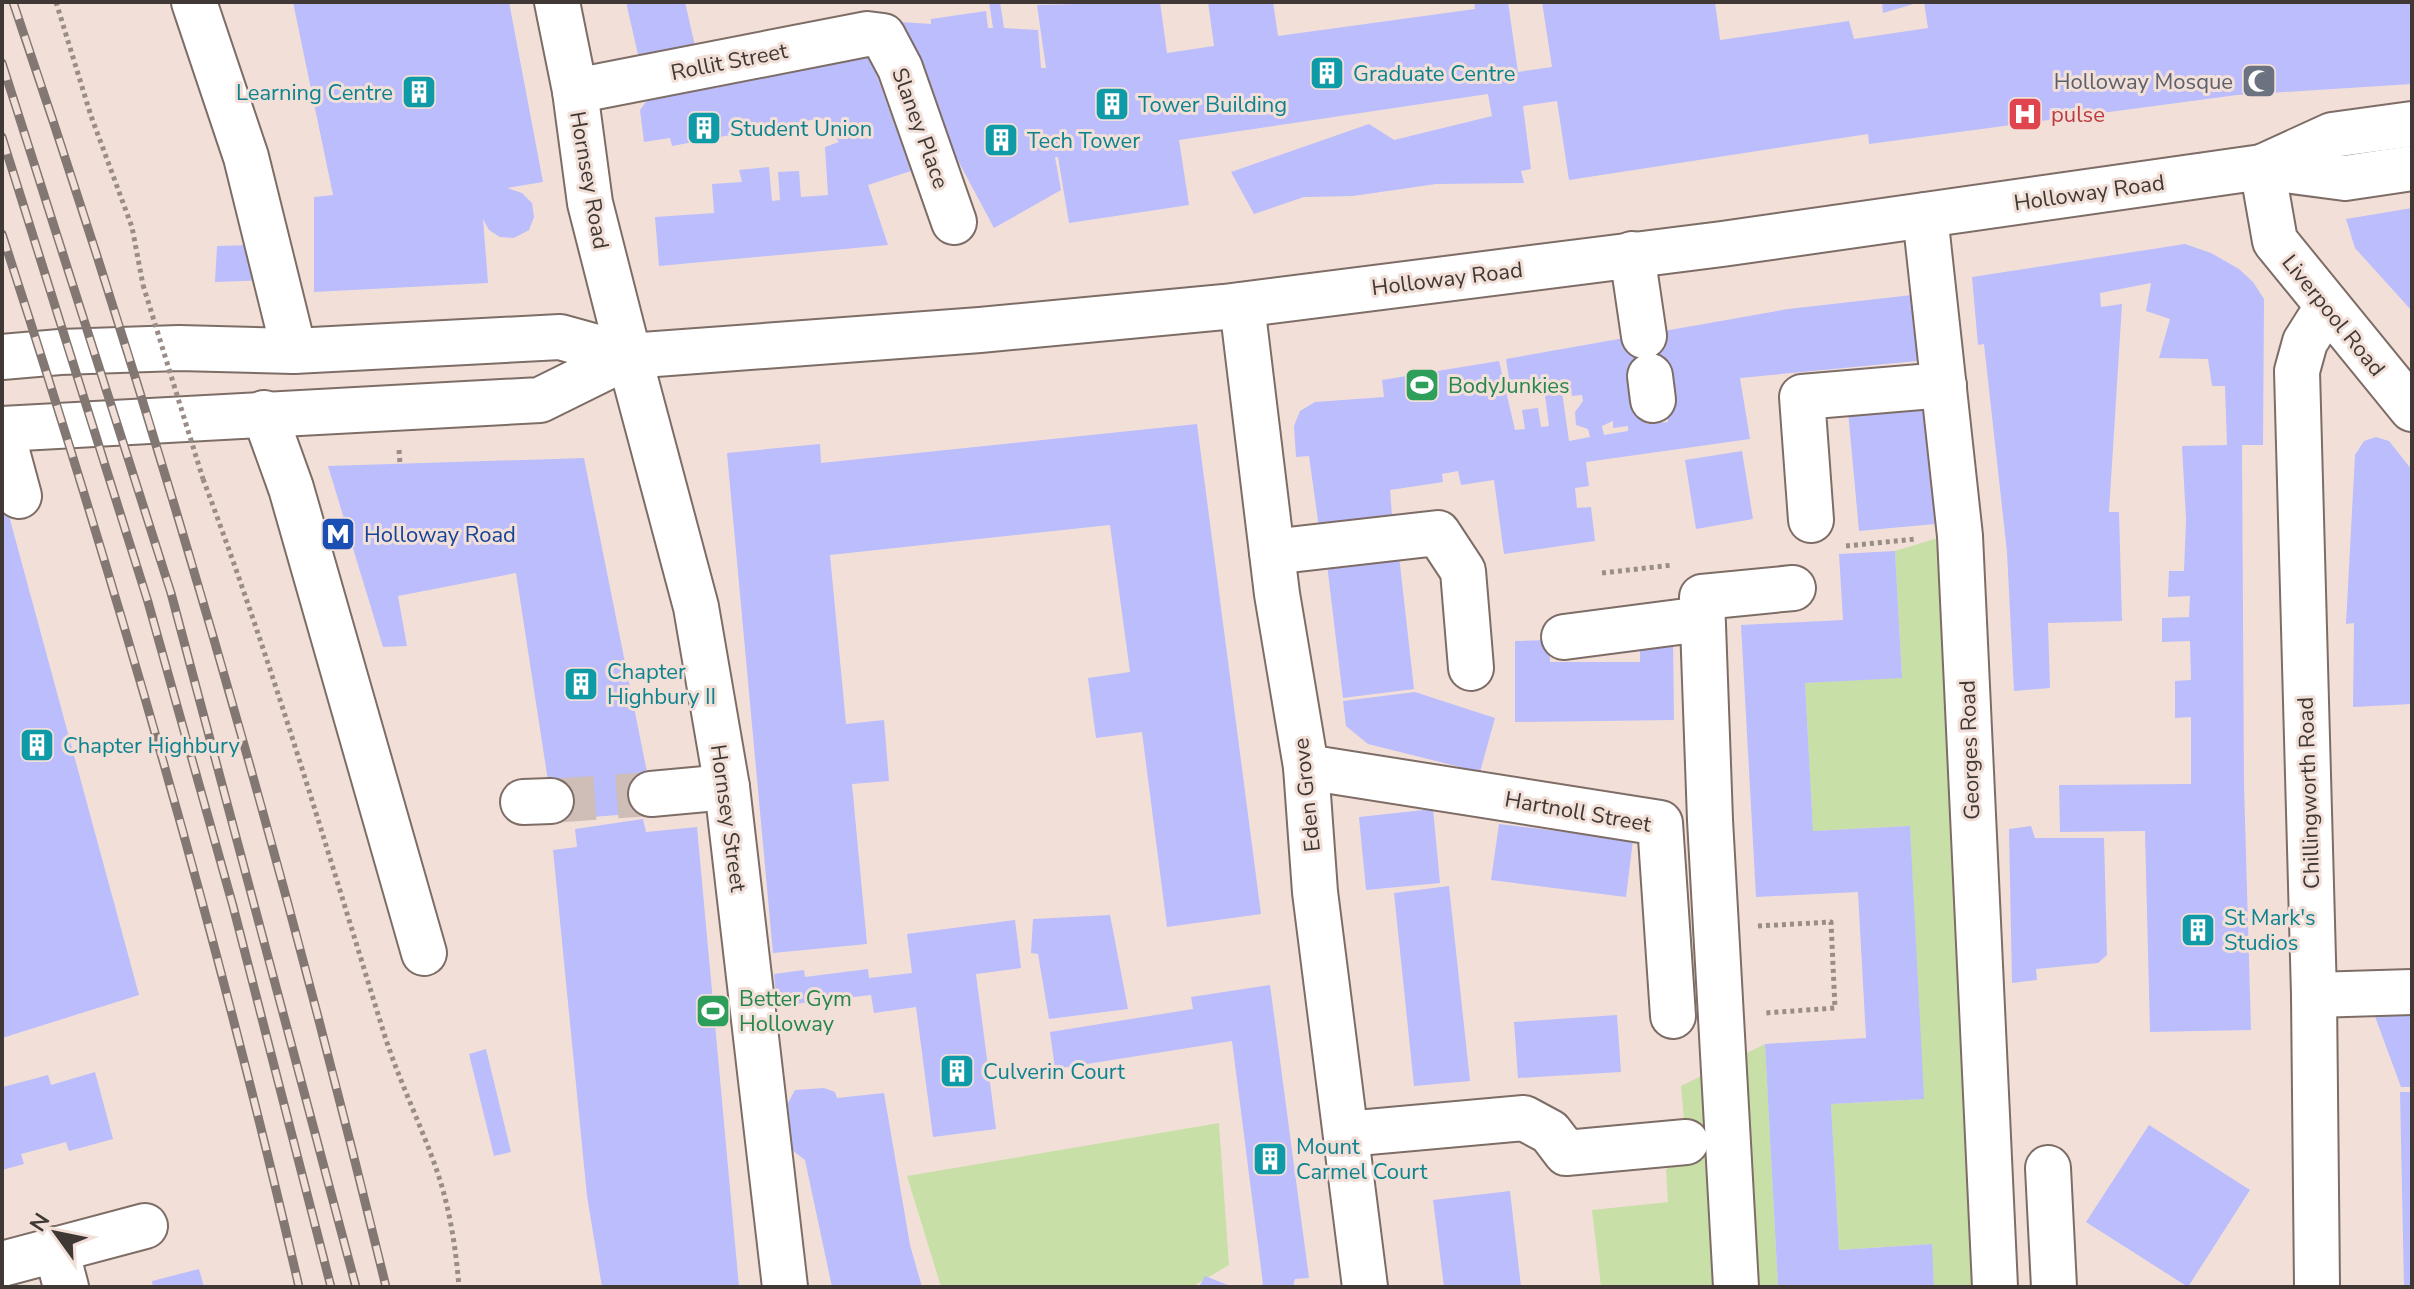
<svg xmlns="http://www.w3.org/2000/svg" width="2414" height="1289" font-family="'Nunito Sans',sans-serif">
<rect width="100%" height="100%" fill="#f2e0d8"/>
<g fill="#c8dfa7">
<path d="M 1941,537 L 1973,1287 L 1934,1287 L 1931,1244 L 1839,1250 L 1831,1104 L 1923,1099 L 1910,826 L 1813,831 L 1805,683 L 1902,677 L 1895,551 Z"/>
<path d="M 1765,1044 L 1778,1287 L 1601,1287 L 1592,1210 L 1668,1202 L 1666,1170 L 1686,1142 L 1681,1086 Z"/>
<path d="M 1219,1123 L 1229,1265 L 1192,1287 L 941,1287 L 907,1176 Z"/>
</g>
<g fill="#bbbdfc" fill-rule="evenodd">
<path d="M 293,2 L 509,2 L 543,182 L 507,188 L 522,193 L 532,203 L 534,217 L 529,230 L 514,238 L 500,237 L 489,230 L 483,219 L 488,283 L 314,292 L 314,197 L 333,195 Z"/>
<path d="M 626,2 L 685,2 L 695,46 L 639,59 Z"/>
<path d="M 989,2 L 1000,2 L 1004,28 L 1038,30 L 1041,68 L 1046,68 L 1037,5 L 1160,2 L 1167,53 L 1214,46 L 1208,2 L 1273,2 L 1278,36 L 1475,9 L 1474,2 L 1508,2 L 1518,72 L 1552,67 L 1542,2 L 1715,2 L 1720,40 L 1849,21 L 1854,39 L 1928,28 L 1924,2 L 2412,2 L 2412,84 L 2237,95 L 1869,144 L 1868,134 L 1569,180 L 1557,101 L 1523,106 L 1531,169 L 1521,171 L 1524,183 L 1436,184 L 1353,196 L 1304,197 L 1254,214 L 1231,172 L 1369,124 L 1394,140 L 1492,116 L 1488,94 L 1179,140 L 1189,205 L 1069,223 L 1058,157 L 1055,157 L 1061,190 L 994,228 L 938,123 L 913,65 L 876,73 L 911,171 L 868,185 L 888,245 L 659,266 L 655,217 L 714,213 L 712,184 L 742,182 L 739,170 L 769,167 L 772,201 L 780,200 L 778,172 L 799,171 L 801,197 L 828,195 L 825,147 L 839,142 L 822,118 L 672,146 L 670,138 L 644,142 L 640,110 L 648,99 L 904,38 L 901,22 L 931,24 L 931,19 L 986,11 L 988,28 L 993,28 Z"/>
<path d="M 1882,2 L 1917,2 L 1917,3 L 1883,13 Z"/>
<path d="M 2412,208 L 2412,311 L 2355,248 L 2346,219 Z"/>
<path d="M 2185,244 L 2211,253 L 2239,269 L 2253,282 L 2264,299 L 2263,445 L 2242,445 L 2244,785 L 2251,1030 L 2150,1032 L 2145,831 L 2060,832 L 2059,785 L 2191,784 L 2191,717 L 2175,718 L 2175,681 L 2191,680 L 2190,641 L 2162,642 L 2162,618 L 2189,617 L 2190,596 L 2168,597 L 2169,571 L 2184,571 L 2186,519 L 2182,446 L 2227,445 L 2225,386 L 2212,386 L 2208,359 L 2159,358 L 2170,319 L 2146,311 L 2151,283 L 2100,293 L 2101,307 L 2122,304 L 2109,512 L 2119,512 L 2122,621 L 2048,623 L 2050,688 L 2014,691 L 2007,552 L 1984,344 L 1978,345 L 1972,277 Z"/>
<path d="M 253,245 L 266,280 L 215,282 L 217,246 Z"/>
<path d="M 1921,294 L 1928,360 L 1740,378 L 1750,439 L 1586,462 L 1589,486 L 1575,488 L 1577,508 L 1591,507 L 1595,541 L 1504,554 L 1494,480 L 1461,485 L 1458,471 L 1442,474 L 1443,482 L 1390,490 L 1393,528 L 1320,535 L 1309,456 L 1296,457 L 1294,426 L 1300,411 L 1315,402 L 1384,397 L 1382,380 L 1499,361 L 1515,430 L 1525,429 L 1522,410 L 1538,408 L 1541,427 L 1549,426 L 1544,387 L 1511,392 L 1506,359 L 1788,309 ZM 1660,374 L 1668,422 L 1647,424 L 1641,377 ZM 1561,385 L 1571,390 L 1572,396 L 1582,395 L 1583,401 L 1575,412 L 1576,425 L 1588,429 L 1590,437 L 1569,441 ZM 1613,421 L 1613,428 L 1628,426 L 1628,431 L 1604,435 L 1602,426 Z"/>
<path d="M 1923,404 L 1935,524 L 1859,531 L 1848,411 Z"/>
<path d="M 1197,424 L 1261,914 L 1167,927 L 1142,732 L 1096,738 L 1088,678 L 1130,672 L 1110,525 L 830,555 L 846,724 L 884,720 L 889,781 L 852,784 L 867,944 L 773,953 L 727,453 L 820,444 L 821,463 Z"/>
<path d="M 2376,437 L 2389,441 L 2412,470 L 2412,704 L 2353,707 L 2354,623 L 2346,624 L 2355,455 L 2364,441 Z"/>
<path d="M 1742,451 L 1753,519 L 1696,529 L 1685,460 Z"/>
<path d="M 584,458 L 655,812 L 554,820 L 516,573 L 398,596 L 407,646 L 383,647 L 328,466 Z"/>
<path d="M 2,490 L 139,995 L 2,1038 Z"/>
<path d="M 1398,547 L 1414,689 L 1343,698 L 1326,556 Z"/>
<path d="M 1895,551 L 1902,678 L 1805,683 L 1813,831 L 1910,826 L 1924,1099 L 1831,1104 L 1839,1250 L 1932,1244 L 1934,1287 L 1778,1287 L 1765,1044 L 1866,1038 L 1858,892 L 1756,897 L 1741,625 L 1843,620 L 1839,554 Z"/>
<path d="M 1640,639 L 1673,639 L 1674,720 L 1515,722 L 1515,641 L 1549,640 L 1550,662 L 1640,662 Z"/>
<path d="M 1415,692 L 1495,718 L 1480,772 L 1368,744 L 1346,726 L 1343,701 Z"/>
<path d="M 1433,809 L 1440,883 L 1366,890 L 1359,817 Z"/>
<path d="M 643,819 L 646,832 L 697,827 L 739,1287 L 602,1287 L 587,1196 L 553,850 L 577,847 L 575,829 Z"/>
<path d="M 1499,824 L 1633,840 L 1626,897 L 1491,880 Z"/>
<path d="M 2031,826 L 2035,838 L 2104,838 L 2107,955 L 2098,963 L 2036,969 L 2037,980 L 2012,983 L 2009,829 Z"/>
<path d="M 1449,886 L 1470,1081 L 1414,1086 L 1394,893 Z"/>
<path d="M 1110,915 L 1128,1009 L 1049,1019 L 1038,954 L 1031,953 L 1033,919 Z"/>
<path d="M 1015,920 L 1021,968 L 976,974 L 996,1129 L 933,1137 L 916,1007 L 874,1013 L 871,995 L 777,1006 L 774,974 L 804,970 L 805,977 L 868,969 L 869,978 L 912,973 L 907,934 Z"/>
<path d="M 1270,985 L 1309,1278 L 1295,1279 L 1293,1287 L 1257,1287 L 1263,1284 L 1232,1041 L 1055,1069 L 1050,1032 L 1193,1009 L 1191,997 Z"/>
<path d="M 2412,1009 L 2412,1087 L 2401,1087 L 2373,1011 Z"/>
<path d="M 1617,1015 L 1621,1072 L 1518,1078 L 1514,1022 Z"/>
<path d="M 486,1049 L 511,1152 L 494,1156 L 469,1054 Z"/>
<path d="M 95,1072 L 113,1139 L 69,1151 L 66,1142 L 21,1154 L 24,1164 L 2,1170 L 3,1087 L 48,1075 L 51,1085 Z"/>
<path d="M 824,1088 L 835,1092 L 837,1098 L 884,1093 L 910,1245 L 922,1287 L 832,1287 L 805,1160 L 792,1150 L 788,1103 L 795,1090 Z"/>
<path d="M 2400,1092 L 2412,1092 L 2412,1287 L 2404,1287 Z"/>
<path d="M 2149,1125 L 2250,1190 L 2188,1287 L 2086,1222 Z"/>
<path d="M 1510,1191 L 1521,1287 L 1444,1287 L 1433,1200 Z"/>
<path d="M 199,1269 L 204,1287 L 153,1287 L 152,1281 Z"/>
<path d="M 1205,1276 L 1233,1287 L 1199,1287 Z"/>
</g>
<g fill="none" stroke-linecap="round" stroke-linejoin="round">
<path stroke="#cebeb7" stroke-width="44" stroke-dasharray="44 22" stroke-linecap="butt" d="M 551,801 L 651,794"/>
<g stroke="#7d6d66" stroke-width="48">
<g id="minor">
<path d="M 194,2 L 246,157 L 294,351"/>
<path d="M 575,91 L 867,34 L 883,36 L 900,68 L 954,222"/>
<path d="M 1925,215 L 1960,536 L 1995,1287"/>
<path d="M 1632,254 L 1644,336"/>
<path d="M 1242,305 L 1277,594 L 1306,767 L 1315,892 L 1365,1287"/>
<path d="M 629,356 L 696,607 L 727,787 L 785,1287"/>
<path d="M 1650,376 L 1653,400"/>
<path d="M 264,413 L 291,488 L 424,953"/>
<path d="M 2,433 L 19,496"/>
<path d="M 1811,520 L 1802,397 L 1944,385"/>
<path d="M 1272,552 L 1438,533 L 1463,571 L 1471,668"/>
<path d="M 1564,637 L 1702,619"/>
<path d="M 1306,767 L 1660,823 L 1673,1016"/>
<path d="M 651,794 L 727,787"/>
<path d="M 523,802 L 551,801"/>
<path d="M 2314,995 L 2412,992"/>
<path d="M 1346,1134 L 1524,1118 L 1550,1132 L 1566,1153 L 1686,1142"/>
<path d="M 2048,1168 L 2054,1287"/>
<path d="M 56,1249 L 66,1287"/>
<path d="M 2,1264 L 145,1226"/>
<path d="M 1736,1287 L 1710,820 L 1702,597 L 1793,588"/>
<path d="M 2317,1287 L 2314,995 L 2297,371 L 2305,342 L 2327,307"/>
</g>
</g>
<g stroke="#7d6d66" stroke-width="48">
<g id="major">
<path d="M 557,2 L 575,91 L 590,203 L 629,356"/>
<path d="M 2262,167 L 2275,241 L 2412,409"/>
</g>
</g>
<g stroke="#7d6d66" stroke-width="48">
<g id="highway">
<path d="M 2262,167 L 2332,135 L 2412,124"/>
<path d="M 2,357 L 60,352 L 179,348 L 294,351 L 560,337 L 629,356 L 980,330 L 1224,307 L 1722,244 L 2262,167 L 2345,178 L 2412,168"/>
<path d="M 2,429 L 540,400 L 629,356"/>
</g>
</g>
<g stroke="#9a8d88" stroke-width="5" stroke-dasharray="4 4" stroke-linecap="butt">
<path d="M 56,2 L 91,116 L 132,227 L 143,285"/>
<path d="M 399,450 L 400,464"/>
<path d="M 203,479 C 271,659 325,843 382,1027 C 397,1077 421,1124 438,1174 C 450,1210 456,1249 459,1287"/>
<path d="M 1846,546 L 1916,539"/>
<path d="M 1602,573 L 1673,565"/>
<path d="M 1758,926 L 1831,922 L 1835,1008 L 1765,1013"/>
</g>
<use href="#minor" stroke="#fff" stroke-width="44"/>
<use href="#major" stroke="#fff" stroke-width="44"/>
<use href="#highway" stroke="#fff" stroke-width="44"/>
<g stroke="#827772" stroke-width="9">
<g id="rail">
<path d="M 13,2 C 157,424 281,853 386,1287"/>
<path d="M 2,63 L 171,593 L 356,1287"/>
<path d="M 2,137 L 148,602 L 233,906 L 331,1287"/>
<path d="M 2,234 C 115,581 217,932 299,1287"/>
</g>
</g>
<use href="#rail" stroke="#f2e0d8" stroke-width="6" stroke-dasharray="18" stroke-linecap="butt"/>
<path stroke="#9a8d88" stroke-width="5" stroke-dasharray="4 4" stroke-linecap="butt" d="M 143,285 L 203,479"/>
</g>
<defs>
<g id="building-square" transform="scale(1.8)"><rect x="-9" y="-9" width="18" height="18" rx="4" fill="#0f9aa8" stroke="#f2e0d8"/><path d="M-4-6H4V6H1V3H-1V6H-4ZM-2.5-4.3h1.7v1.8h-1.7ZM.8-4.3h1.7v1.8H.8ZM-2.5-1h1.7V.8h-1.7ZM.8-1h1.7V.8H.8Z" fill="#fff"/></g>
<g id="mosque-square" transform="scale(1.8)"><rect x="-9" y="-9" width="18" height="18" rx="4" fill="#6b7280" stroke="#f2e0d8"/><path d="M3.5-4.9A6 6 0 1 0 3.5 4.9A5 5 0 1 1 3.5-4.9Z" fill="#fff"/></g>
<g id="hospital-square" transform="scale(1.8)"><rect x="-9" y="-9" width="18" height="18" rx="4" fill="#e0444e" stroke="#f2e0d8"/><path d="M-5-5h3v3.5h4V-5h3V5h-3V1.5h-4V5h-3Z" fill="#fff"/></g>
<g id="stadium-square" transform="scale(1.8)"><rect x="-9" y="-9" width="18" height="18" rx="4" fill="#2e9e5b" stroke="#f2e0d8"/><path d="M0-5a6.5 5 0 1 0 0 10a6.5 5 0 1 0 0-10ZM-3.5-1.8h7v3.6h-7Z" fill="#fff"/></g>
<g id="metro-square" transform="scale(1.8)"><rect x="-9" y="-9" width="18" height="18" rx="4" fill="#1a4fb4" stroke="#f2e0d8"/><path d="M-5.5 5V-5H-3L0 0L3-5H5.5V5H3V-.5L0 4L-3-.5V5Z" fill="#fff"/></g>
</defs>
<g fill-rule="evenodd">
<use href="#building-square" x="1327" y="73"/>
<use href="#mosque-square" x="2259" y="81"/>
<use href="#building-square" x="419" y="92"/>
<use href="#building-square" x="1112" y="104"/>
<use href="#hospital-square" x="2025" y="114"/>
<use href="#building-square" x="704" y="128"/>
<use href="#building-square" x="1001" y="140"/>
<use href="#stadium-square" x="1422" y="385"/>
<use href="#metro-square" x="338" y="534"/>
<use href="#building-square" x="581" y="684"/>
<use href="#building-square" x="37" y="745"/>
<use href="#building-square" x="2198" y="930"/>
<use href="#stadium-square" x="713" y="1011"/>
<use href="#building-square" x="957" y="1071"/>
<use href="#building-square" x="1270" y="1159"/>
</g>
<g text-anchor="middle" stroke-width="6" stroke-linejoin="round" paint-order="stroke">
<g font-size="22" fill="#3f3835" stroke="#f2e0d8">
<text transform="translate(729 61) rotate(-11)" y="8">Rollit Street</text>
<text transform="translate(921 128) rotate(70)" y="8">Slaney Place</text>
<text transform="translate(590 180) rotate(80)" y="8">Hornsey Road</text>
<text transform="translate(2089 192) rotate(-8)" y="8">Holloway Road</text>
<text transform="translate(1447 278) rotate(-7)" y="8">Holloway Road</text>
<text transform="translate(2334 315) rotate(51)" y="8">Liverpool Road</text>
<text transform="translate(1969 750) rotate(-92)" y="8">Georges Road</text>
<text transform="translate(2308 793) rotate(-92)" y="8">Chillingworth Road</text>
<text transform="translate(1306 795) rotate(-96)" y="8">Eden Grove</text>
<text transform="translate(1578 811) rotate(10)" y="8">Hartnoll Street</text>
<text transform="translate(729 818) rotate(82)" y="8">Hornsey Street</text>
</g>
<g font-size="22" fill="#0d838f" stroke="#f2e0d8" text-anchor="start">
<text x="1353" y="81">Graduate Centre</text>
<text x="393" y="100" text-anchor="end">Learning Centre</text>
<text x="1138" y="112">Tower Building</text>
<text x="730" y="136">Student Union</text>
<text x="1027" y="148">Tech Tower</text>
<text x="607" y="679">Chapter<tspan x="607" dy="25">Highbury II</tspan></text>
<text x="63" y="753">Chapter Highbury</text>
<text x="2224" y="925">St Mark's<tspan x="2224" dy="25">Studios</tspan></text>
<text x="983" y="1079">Culverin Court</text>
<text x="1296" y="1154">Mount<tspan x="1296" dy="25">Carmel Court</tspan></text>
</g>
<g font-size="22" fill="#5b616d" stroke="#f2e0d8" text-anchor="end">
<text x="2233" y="89">Holloway Mosque</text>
</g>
<g font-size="22" fill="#be3a42" stroke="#f2e0d8" text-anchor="start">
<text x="2051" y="122">pulse</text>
</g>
<g font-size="22" fill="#27864d" stroke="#f2e0d8" text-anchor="start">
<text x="1448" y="393">BodyJunkies</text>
<text x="739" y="1006">Better Gym<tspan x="739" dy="25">Holloway</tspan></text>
</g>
<g font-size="22" fill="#164399" stroke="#f2e0d8" text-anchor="start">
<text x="364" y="542">Holloway Road</text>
</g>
</g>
<rect width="2414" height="1289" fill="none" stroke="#3f3835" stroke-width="8"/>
<g transform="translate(56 1233) rotate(303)" stroke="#f2e0d8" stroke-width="6" paint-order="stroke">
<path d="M0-6L14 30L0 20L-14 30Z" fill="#3f3835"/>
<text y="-12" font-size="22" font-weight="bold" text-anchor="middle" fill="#3f3835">N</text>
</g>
</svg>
